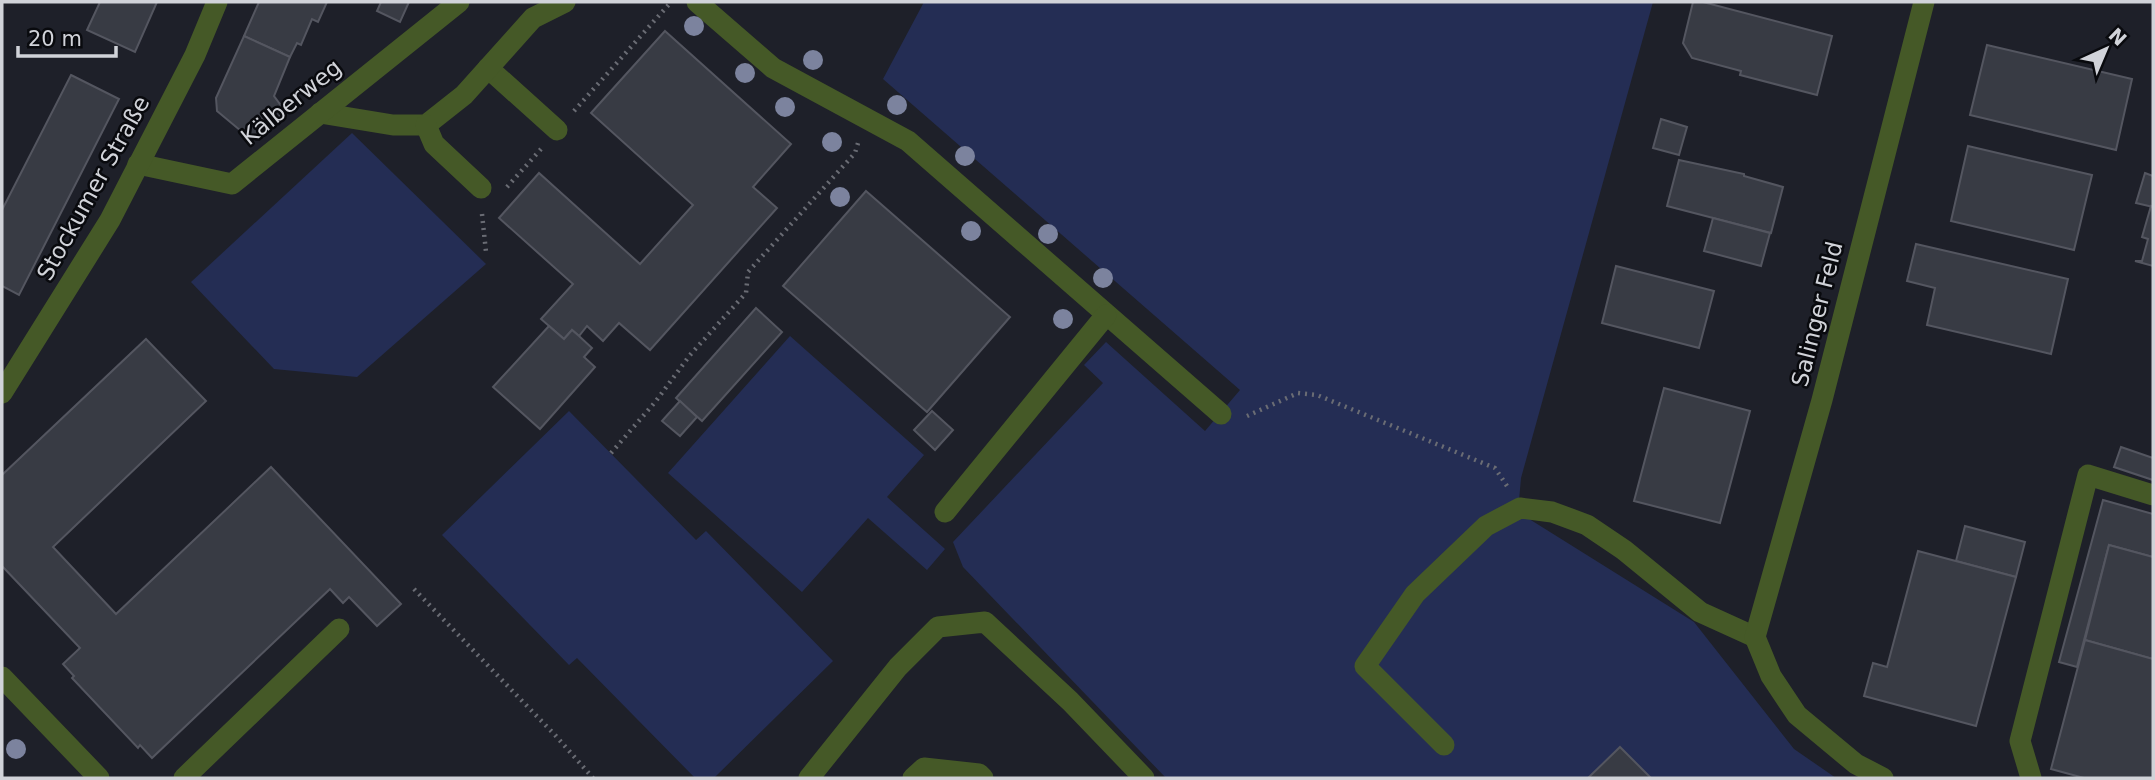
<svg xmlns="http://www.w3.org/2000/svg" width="2155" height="780" font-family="'DejaVu Sans',sans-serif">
<rect width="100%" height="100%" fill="#1e2029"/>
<g fill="#242d54">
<path d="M 924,2 L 1653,2 L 1521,478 L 1518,512 L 1694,622 L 1794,749 L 1836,778 L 1166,778 L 963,567 L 953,542 L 1103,383 L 1084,365 L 1106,342 L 1205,431 L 1240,390 L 883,79 Z"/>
<path d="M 352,133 L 486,264 L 357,377 L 274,369 L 191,282 Z"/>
<path d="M 790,336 L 924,455 L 887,497 L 945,549 L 927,570 L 868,518 L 802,592 L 668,473 Z"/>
<path d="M 569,411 L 696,540 L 706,531 L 833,661 L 714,778 L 695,778 L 577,658 L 569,665 L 442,535 Z"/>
</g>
<g fill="#383b44" stroke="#545660" stroke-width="2">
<path d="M 100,2 L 157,2 L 135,52 L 87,30 Z"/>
<path d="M 259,2 L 327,2 L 318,22 L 312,19 L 301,45 L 297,43 L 290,57 L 244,36 Z"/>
<path d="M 381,2 L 409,2 L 400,22 L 377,11 Z"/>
<path d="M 1693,2 L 1703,2 L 1832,36 L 1817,95 L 1740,75 L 1741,71 L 1692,58 L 1683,43 Z"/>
<path d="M 665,31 L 791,144 L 753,187 L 777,208 L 650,350 L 619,323 L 603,341 L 587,326 L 579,336 L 572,330 L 564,339 L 541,319 L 573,284 L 499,218 L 539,173 L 640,264 L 693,205 L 591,113 Z"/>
<path d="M 244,36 L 290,57 L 274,96 L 285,111 L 253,141 L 217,111 L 216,98 Z"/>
<path d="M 1987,45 L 2132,79 L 2116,150 L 1970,115 Z"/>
<path d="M 71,75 L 119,99 L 19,295 L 2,286 L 2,210 Z"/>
<path d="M 1661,119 L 1687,127 L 1679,155 L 1653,148 Z"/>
<path d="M 1968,146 L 2092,175 L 2074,250 L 1951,221 Z"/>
<path d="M 1679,160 L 1744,174 L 1744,176 L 1783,187 L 1771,233 L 1667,206 Z"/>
<path d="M 2145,173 L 2153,176 L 2153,207 L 2136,203 Z"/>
<path d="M 866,191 L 1010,317 L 927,412 L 783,286 Z"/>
<path d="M 2151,206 L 2153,207 L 2153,266 L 2135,261 L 2142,261 L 2148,239 L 2142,237 Z"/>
<path d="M 1713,218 L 1770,233 L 1761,266 L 1704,251 Z"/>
<path d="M 1916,244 L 2068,279 L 2051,354 L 1927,325 L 1935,288 L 1907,281 Z"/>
<path d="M 1616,266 L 1714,291 L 1699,348 L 1602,323 Z"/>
<path d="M 756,308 L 782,332 L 702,421 L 676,398 Z"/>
<path d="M 549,326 L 564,339 L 572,330 L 579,336 L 592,348 L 584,357 L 595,367 L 540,429 L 493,387 Z"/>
<path d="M 146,339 L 206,401 L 53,547 L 116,614 L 271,467 L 401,604 L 377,626 L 349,597 L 343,603 L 330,589 L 152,758 L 140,745 L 138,748 L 72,678 L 74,676 L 63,664 L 80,648 L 2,566 L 2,475 Z"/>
<path d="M 1664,388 L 1750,411 L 1720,523 L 1634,501 Z"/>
<path d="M 680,401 L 697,417 L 680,436 L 662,421 Z"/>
<path d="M 932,411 L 953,430 L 935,450 L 914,430 Z"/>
<path d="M 2121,447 L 2153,458 L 2153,480 L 2114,467 Z"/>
<path d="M 2103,500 L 2153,514 L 2153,557 L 2109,545 L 2077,667 L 2059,662 Z"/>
<path d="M 1965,526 L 2025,542 L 2016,577 L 1956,561 Z"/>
<path d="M 2109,545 L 2153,557 L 2153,659 L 2085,640 Z"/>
<path d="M 1918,551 L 2016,577 L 1976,726 L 1864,696 L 1873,663 L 1887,667 Z"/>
<path d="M 2085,640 L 2153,659 L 2153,778 L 2084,778 L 2051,769 Z"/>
<path d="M 1620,747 L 1651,778 L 1588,778 Z"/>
</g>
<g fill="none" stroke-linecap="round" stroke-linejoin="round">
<g stroke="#6a6c74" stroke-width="4.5" stroke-dasharray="2 5" stroke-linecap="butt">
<path d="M 574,111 L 671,2"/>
<path d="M 507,187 L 541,149"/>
<path d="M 482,214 L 486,252"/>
<path d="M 1247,416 L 1298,393 L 1317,395 L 1495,468 L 1507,486"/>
<path d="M 611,453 L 656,401 L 690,355 L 746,293 L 748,272 L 855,153 L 858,143"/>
<path d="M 414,589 L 555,735 L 593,778"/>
</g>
<g stroke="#455927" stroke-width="21">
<path d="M 697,2 L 773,68 L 908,141 L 1221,414"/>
<path d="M 488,68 L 557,130"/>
<path d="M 320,113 L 393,125 L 426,125 L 464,95 L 533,18 L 565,2"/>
<path d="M 426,125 L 434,144 L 481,188"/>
<path d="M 138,164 L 232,184 L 459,2"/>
<path d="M 2,393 L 110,220 L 195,55 L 217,2"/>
<path d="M 945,512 L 1106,315"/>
<path d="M 2,677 L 99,778"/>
<path d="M 1444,745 L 1365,666 L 1415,594 L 1486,526 L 1520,508 L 1552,512 L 1587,525 L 1624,550 L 1700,612 L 1755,637"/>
<path d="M 184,778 L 339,629"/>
<path d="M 809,778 L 898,667 L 938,627 L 985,622 L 1070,701 L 1144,778"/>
<path d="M 913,778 L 924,768 L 979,774 L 983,778"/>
<path d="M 1883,778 L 1856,764 L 1797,715 L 1771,676 L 1755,637 L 1822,400 L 1924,2"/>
<path d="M 2031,778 L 2020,741 L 2088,475 L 2153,495"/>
</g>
</g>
<g fill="#7c839e">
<circle cx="694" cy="26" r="10"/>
<circle cx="813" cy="60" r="10"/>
<circle cx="745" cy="73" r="10"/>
<circle cx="897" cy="105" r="10"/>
<circle cx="785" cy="107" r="10"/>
<circle cx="832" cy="142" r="10"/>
<circle cx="965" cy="156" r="10"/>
<circle cx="840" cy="197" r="10"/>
<circle cx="971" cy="231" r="10"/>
<circle cx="1048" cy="234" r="10"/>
<circle cx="1103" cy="278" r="10"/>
<circle cx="1063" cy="319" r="10"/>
<circle cx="16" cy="749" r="10"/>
</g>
<g text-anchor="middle" stroke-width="5" stroke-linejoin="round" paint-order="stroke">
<g font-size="23" fill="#d1d3d9" stroke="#090a0e">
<text transform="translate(291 102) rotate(-39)" y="8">Kälberweg</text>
<text transform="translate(93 188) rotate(-61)" y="8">Stockumer Straße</text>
<text transform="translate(1817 314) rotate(-76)" y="8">Salinger Feld</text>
</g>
</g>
<rect width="2155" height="780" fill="none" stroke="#d1d3d9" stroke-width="7"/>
<g transform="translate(2106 49) rotate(44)" stroke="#090a0e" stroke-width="5" paint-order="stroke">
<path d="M0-5L12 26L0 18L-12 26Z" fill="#d1d3d9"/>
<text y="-10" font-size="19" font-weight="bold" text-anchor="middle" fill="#d1d3d9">N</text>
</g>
<path d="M18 46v10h98v-10" fill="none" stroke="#d1d3d9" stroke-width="3.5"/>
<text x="28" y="46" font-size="21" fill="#d1d3d9" stroke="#090a0e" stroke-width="5" paint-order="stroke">20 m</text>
</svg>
